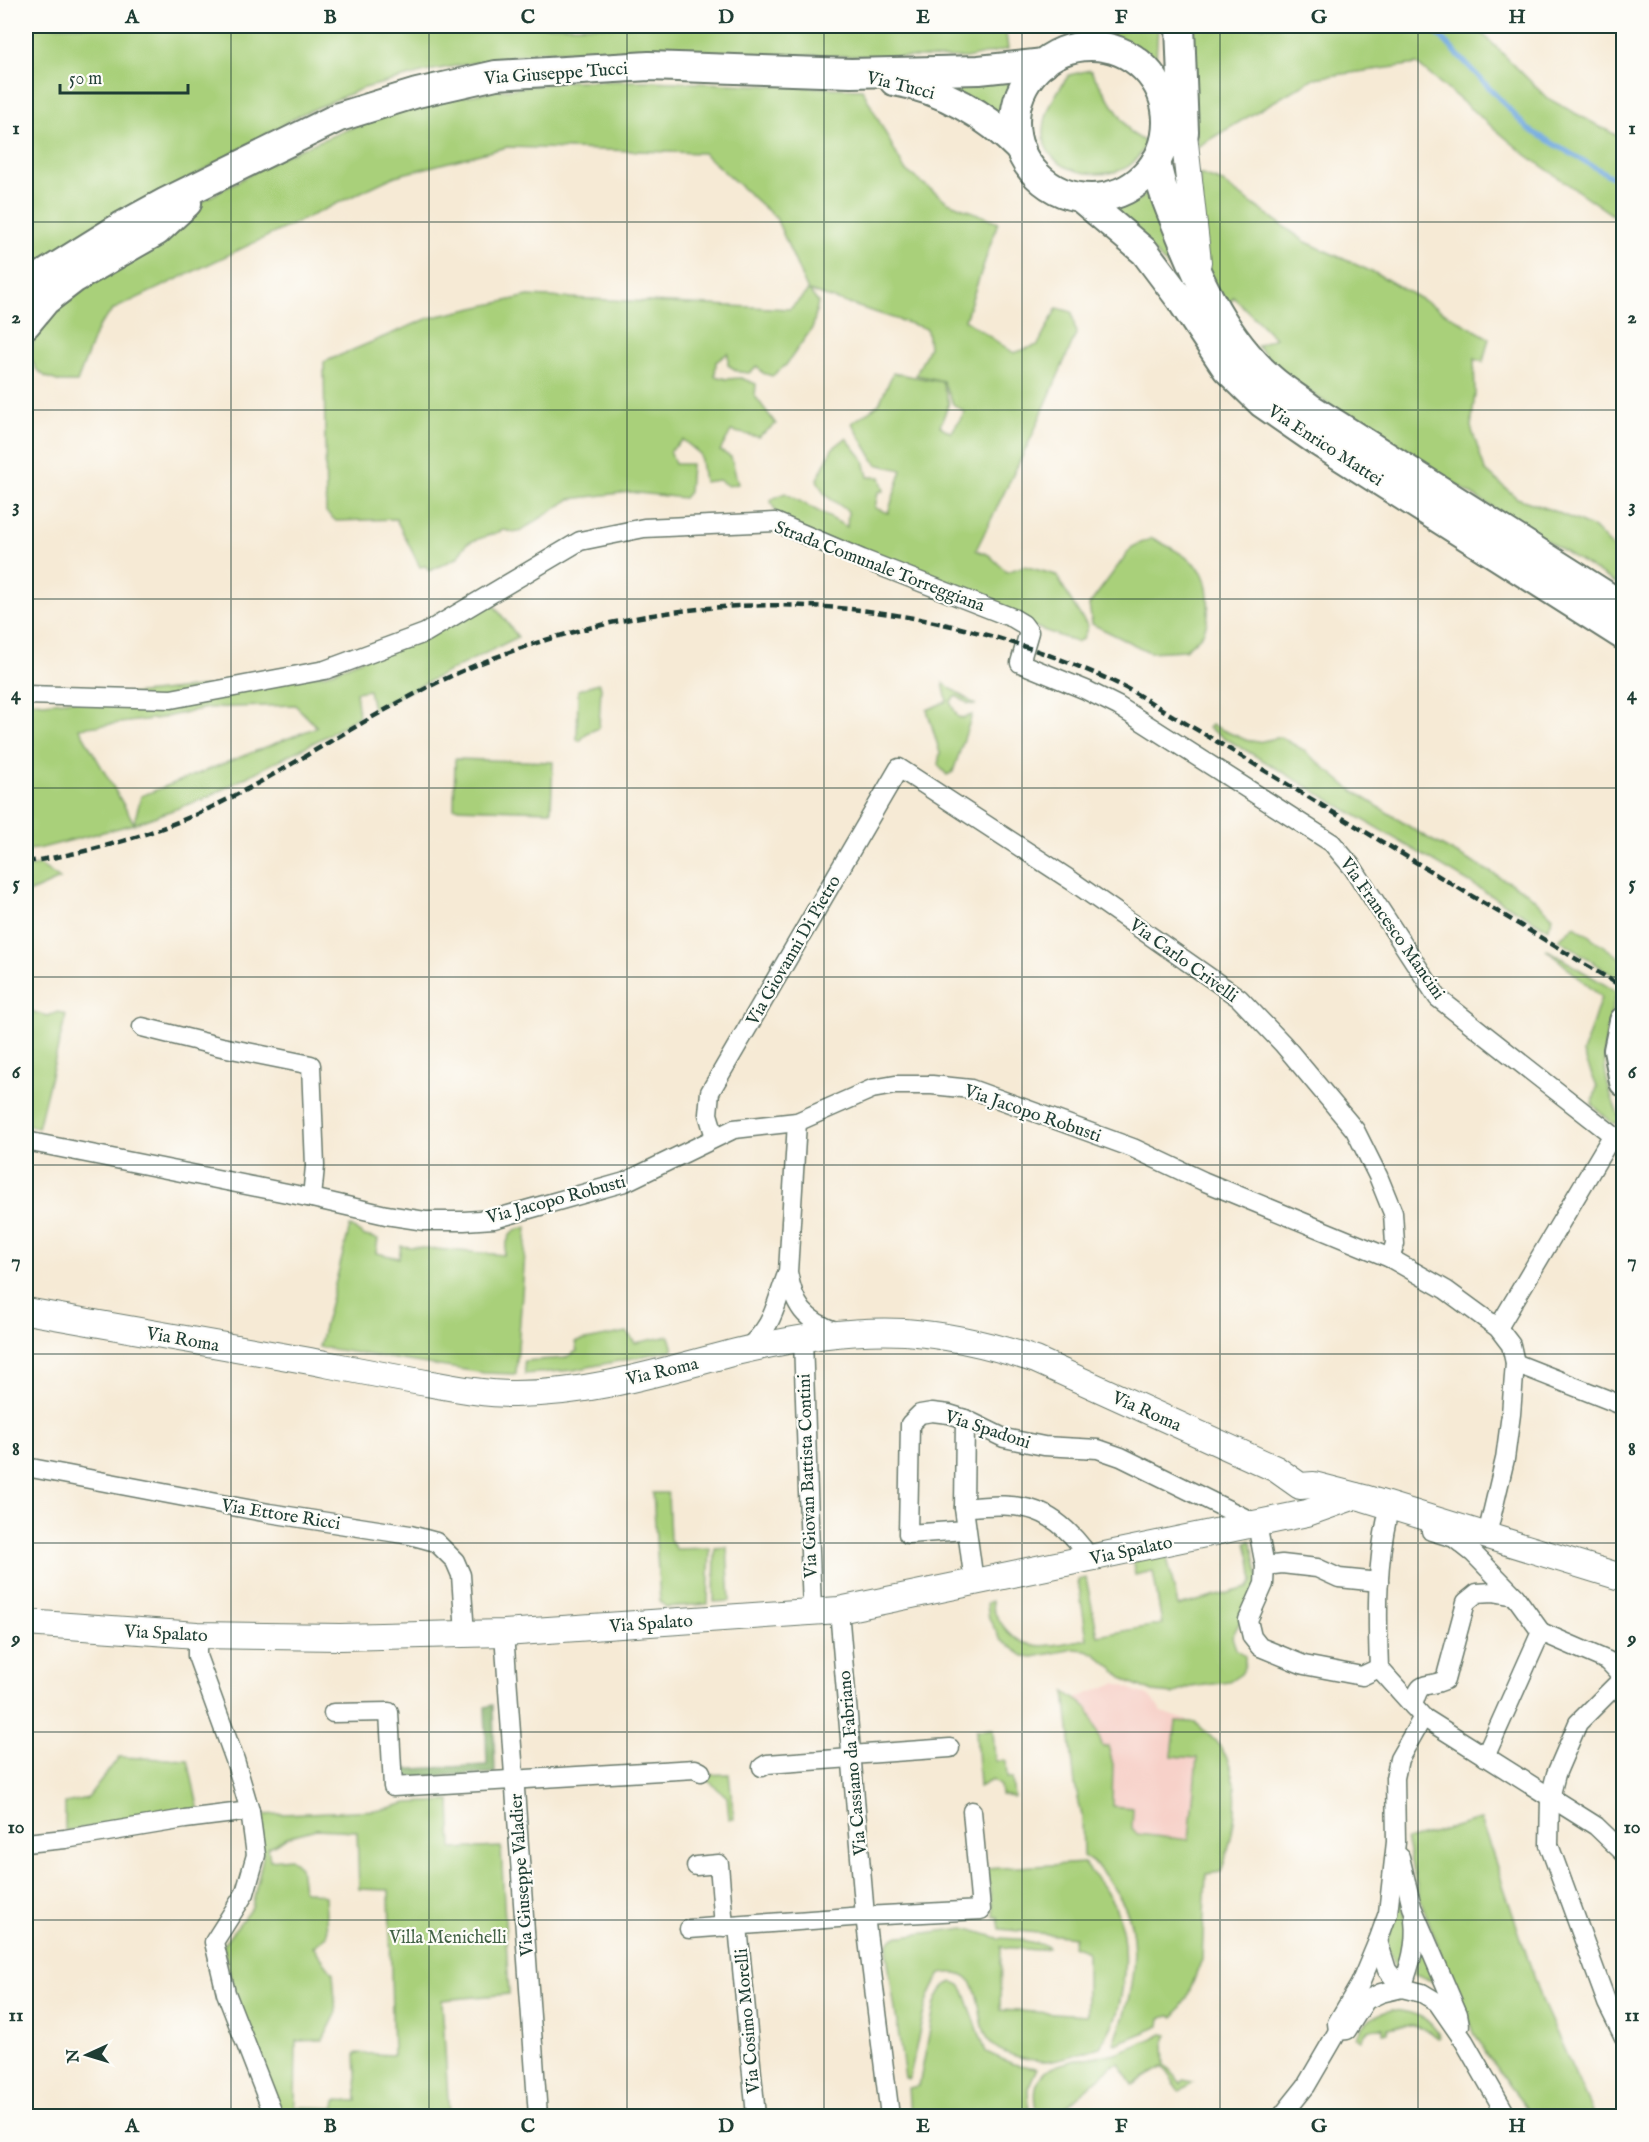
<svg xmlns="http://www.w3.org/2000/svg" width="1649" height="2142" font-family="'IM FELL English',serif">
<rect width="100%" height="100%" fill="#fdfcf7"/>
<filter id="ink" filterUnits="userSpaceOnUse"><feTurbulence type="fractalNoise" baseFrequency=".0167" numOctaves="2"/><feDisplacementMap in="SourceGraphic" scale="12" xChannelSelector="R" yChannelSelector="G"/><feConvolveMatrix kernelMatrix="1 2 1 2 8 2 1 2 1" color-interpolation-filters="sRGB"/></filter>
<filter id="wash" filterUnits="userSpaceOnUse"><feTurbulence type="fractalNoise" baseFrequency=".008" numOctaves="4" result="noise"/><feDisplacementMap in="SourceGraphic" scale="24" xChannelSelector="R" yChannelSelector="G"/><feGaussianBlur stdDeviation="1.35" result="paint"/><feColorMatrix in="noise" values="0 0 0 0 0 0 0 0 0 0 0 0 0 0 0 0 0 1.4 0 .05"/><feComposite in="paint" operator="in"/></filter>
<g filter="url(#wash)">
<rect width="100%" height="100%" fill="#f6ead5"/>
<path fill="#f7d1c9" d="M 1116,1683 L 1150,1697 L 1162,1712 L 1195,1723 L 1218,1743 L 1230,1762 L 1235,1808 L 1234,1825 L 1221,1872 L 1091,1854 L 1077,1698 Z"/>
<g fill="#a9d07a" stroke="#648657" stroke-width="1.5" fill-rule="evenodd">
<path d="M 33,26 L 1005,26 L 1008,49 L 966,58 L 543,51 L 433,70 L 361,89 L 300,115 L 26,272 L 26,48 Z"/>
<path d="M 1119,26 L 1158,26 L 1156,59 L 1154,61 L 1134,45 L 1110,36 Z"/>
<path d="M 1187,26 L 1475,26 L 1547,98 L 1623,139 L 1623,219 L 1614,216 L 1526,155 L 1417,64 L 1314,78 L 1197,147 Z"/>
<path d="M 1090,70 L 1131,133 L 1147,143 C 1141,153 1135,164 1123,169 C 1097,181 1047,171 1044,138 C 1042,114 1056,93 1069,75 Z"/>
<path d="M 1017,78 C 1009,93 1006,105 1006,121 L 932,80 Z"/>
<path d="M 571,81 L 648,81 L 862,89 L 905,170 L 948,202 L 998,222 L 965,320 L 1014,353 L 1038,345 L 1057,308 L 1072,312 L 1076,334 L 1032,436 L 976,550 L 989,555 L 1007,572 L 1024,566 L 1056,575 C 1067,592 1075,610 1088,626 L 1083,639 L 1076,642 L 1032,626 L 781,522 L 770,500 L 785,493 L 847,527 L 848,511 L 825,495 L 817,480 L 832,449 L 846,438 L 864,460 L 868,477 L 880,477 L 884,491 L 878,492 L 875,508 L 888,513 L 902,470 L 876,464 L 852,423 L 879,404 L 893,373 L 942,382 L 949,403 L 940,426 L 951,433 L 965,412 L 953,404 L 943,381 L 916,375 L 929,347 L 927,329 L 809,291 L 818,302 L 813,327 L 786,365 L 772,376 L 763,373 L 757,366 L 749,373 L 739,372 L 728,365 L 728,353 L 716,362 L 715,376 L 726,379 L 741,378 L 756,384 L 755,396 L 776,424 L 758,437 L 731,431 L 720,451 L 731,457 L 738,484 L 728,486 L 719,480 L 704,482 L 700,454 L 683,440 L 670,451 L 675,464 L 691,464 L 689,492 L 684,498 L 629,492 L 570,499 L 522,530 L 513,532 L 504,530 L 467,543 L 457,558 L 429,571 L 426,566 L 420,567 L 396,519 L 336,521 L 326,512 L 324,362 L 429,318 L 528,296 L 790,309 L 808,291 L 776,218 L 703,153 L 507,147 L 395,176 L 114,309 L 98,327 L 77,382 L 60,382 L 46,377 L 36,369 L 30,356 L 35,335 L 49,311 L 169,233 L 206,199 L 281,157 L 351,128 L 419,105 L 500,90 Z"/>
<path d="M 1199,174 L 1220,181 L 1306,242 L 1379,275 L 1489,338 L 1483,362 L 1474,359 L 1475,394 L 1471,427 L 1485,470 L 1517,498 L 1549,509 L 1594,528 L 1623,558 L 1623,588 C 1544,538 1463,490 1384,440 C 1340,411 1292,386 1257,346 L 1275,338 L 1233,297 L 1227,310 L 1207,273 Z"/>
<path d="M 1152,189 L 1199,299 L 1114,210 L 1140,199 Z"/>
<path d="M 1152,538 C 1168,546 1186,555 1199,568 C 1210,581 1211,615 1204,631 C 1201,638 1190,645 1185,650 L 1149,652 L 1092,624 L 1089,605 L 1132,547 Z"/>
<path d="M 493,604 L 518,637 L 373,709 L 369,690 L 356,692 L 359,716 L 328,735 L 206,798 L 134,824 L 38,849 L 26,850 L 26,701 L 44,703 L 327,674 ZM 295,705 L 317,727 L 141,796 L 134,823 L 79,728 L 161,718 L 206,708 Z"/>
<path d="M 598,683 L 601,687 L 599,728 L 587,733 L 580,741 L 577,740 L 578,690 Z"/>
<path d="M 943,683 L 976,705 L 969,704 L 956,696 L 950,702 L 958,717 L 963,718 L 972,715 L 953,772 L 947,775 L 938,765 L 940,753 L 927,710 L 947,701 Z"/>
<path d="M 1211,725 L 1246,740 L 1258,742 L 1281,737 L 1302,749 L 1349,788 L 1424,836 L 1527,892 L 1553,917 L 1548,929 L 1208,728 Z"/>
<path d="M 455,759 L 553,762 L 551,811 L 454,808 Z"/>
<path d="M 40,865 L 60,879 L 26,894 L 26,867 Z"/>
<path d="M 1575,926 L 1623,960 L 1617,978 L 1559,939 Z"/>
<path d="M 1546,949 L 1617,992 C 1601,1045 1598,1072 1622,1123 L 1612,1123 L 1592,1104 L 1597,1087 L 1583,1053 L 1601,997 Z"/>
<path d="M 26,1010 L 48,1016 L 58,1012 L 66,1015 L 38,1128 L 26,1125 Z"/>
<path d="M 350,1226 L 365,1236 L 378,1239 L 376,1253 L 399,1258 L 401,1246 L 504,1255 C 508,1238 507,1231 527,1227 L 516,1374 L 484,1373 L 319,1347 Z"/>
<path d="M 627,1332 L 635,1343 L 669,1336 L 673,1350 L 574,1370 L 525,1374 L 524,1361 L 565,1358 L 577,1351 L 575,1342 Z"/>
<path d="M 653,1493 L 668,1493 L 670,1540 L 676,1549 L 710,1548 L 708,1604 L 666,1607 L 660,1602 Z"/>
<path d="M 1251,1540 L 1259,1579 L 1254,1595 L 1232,1637 L 1236,1649 L 1245,1656 L 1245,1667 L 1241,1674 L 1229,1682 L 1191,1687 L 1173,1694 L 1153,1692 L 1127,1681 L 1095,1654 L 1086,1650 L 1074,1649 L 1033,1657 L 1024,1656 L 1001,1640 L 989,1619 L 987,1603 L 992,1601 C 992,1609 996,1616 1001,1623 C 1024,1657 1052,1644 1087,1639 L 1078,1580 L 1086,1578 L 1098,1636 L 1162,1624 L 1153,1571 L 1135,1575 L 1133,1560 L 1166,1553 L 1178,1606 L 1248,1588 L 1253,1582 L 1250,1559 L 1246,1543 Z"/>
<path d="M 727,1547 L 730,1601 L 714,1602 L 715,1548 Z"/>
<path d="M 1065,1692 L 1088,1708 L 1103,1747 L 1108,1746 L 1113,1764 L 1112,1806 L 1133,1808 L 1132,1828 L 1137,1834 L 1189,1840 L 1197,1758 L 1172,1756 L 1176,1721 C 1182,1722 1190,1721 1195,1723 C 1200,1725 1205,1732 1209,1735 C 1249,1769 1236,1829 1221,1872 L 1206,1874 L 1202,1959 L 1187,1998 L 1174,2017 L 1169,2016 L 1161,2018 L 1160,2026 L 1116,2044 L 1114,2043 C 1129,2007 1139,1963 1131,1924 C 1128,1910 1120,1897 1112,1886 C 1105,1874 1096,1863 1083,1856 L 1082,1816 L 1075,1785 Z"/>
<path d="M 993,1729 L 995,1761 L 1006,1761 L 1007,1778 L 1012,1778 L 1014,1797 L 1001,1795 L 1000,1786 L 992,1780 L 979,1787 L 976,1730 Z"/>
<path d="M 119,1757 L 188,1760 L 199,1811 L 65,1831 L 65,1803 L 88,1798 Z"/>
<path d="M 729,1774 L 734,1819 L 729,1819 L 727,1797 L 702,1775 Z"/>
<path d="M 450,1801 L 452,1849 L 501,1847 L 509,1994 L 442,2000 L 449,2116 L 280,2116 L 234,1993 L 223,1945 L 252,1907 L 263,1857 L 258,1815 L 381,1810 L 407,1803 ZM 316,1829 L 357,1831 L 359,1889 L 389,1890 L 393,2055 L 355,2053 L 357,2101 L 336,2100 L 335,2108 L 295,2107 L 296,2041 L 323,2040 L 336,2014 L 333,1973 L 313,1947 L 327,1936 L 325,1896 L 303,1890 L 300,1867 L 290,1858 L 270,1860 L 268,1848 L 287,1837 Z"/>
<path d="M 1481,1820 L 1543,2003 L 1594,2116 L 1531,2116 L 1524,2104 L 1491,2061 L 1476,2036 L 1444,1962 L 1420,1899 L 1406,1840 Z"/>
<path d="M 1084,1863 C 1095,1877 1109,1892 1116,1909 C 1128,1938 1126,1979 1118,2010 C 1115,2023 1107,2035 1100,2047 C 1084,2051 1058,2062 1042,2061 C 1028,2060 1005,2055 994,2046 C 970,2027 992,1963 941,1974 C 920,2003 919,2044 909,2079 L 905,2078 L 887,1955 L 888,1944 L 894,1937 L 965,1928 L 998,1938 L 1018,1939 L 1048,1946 L 1048,1948 L 1037,1950 L 1001,1947 L 1000,2010 L 1087,2015 L 1087,1952 L 1073,1946 L 1075,1937 L 1000,1929 L 998,1917 L 994,1917 L 986,1869 Z"/>
<path d="M 1401,1897 L 1409,1936 L 1398,1974 L 1386,1946 L 1397,1898 Z"/>
<path d="M 1421,1945 L 1441,1990 L 1432,1980 L 1414,1975 Z"/>
<path d="M 953,1982 L 960,1985 L 964,1991 L 986,2052 L 1013,2064 L 1037,2068 L 1028,2088 L 1029,2116 L 910,2116 L 908,2088 L 919,2086 L 935,2003 C 939,1993 942,1986 953,1982 Z"/>
<path d="M 1392,2010 C 1414,2012 1430,2017 1440,2037 L 1438,2038 C 1424,2024 1405,2024 1388,2028 L 1387,2032 L 1383,2033 L 1383,2028 C 1371,2028 1367,2028 1361,2040 L 1356,2037 C 1365,2021 1375,2014 1392,2010 Z"/>
<path d="M 1163,2034 L 1168,2035 L 1164,2043 L 1165,2066 L 1181,2083 L 1184,2080 L 1193,2082 L 1180,2091 L 1163,2067 L 1133,2085 L 1119,2063 L 1112,2066 L 1056,2116 L 1038,2116 C 1036,2103 1032,2088 1041,2076 C 1050,2061 1098,2057 1115,2053 C 1131,2048 1147,2040 1163,2034 Z"/>
</g>
<path fill="#86b26a" stroke="#52784f" stroke-width="1.5" d="M 493,1705 L 495,1773 L 395,1778 L 395,1770 L 487,1765 L 485,1707 Z"/>
<g fill="none" stroke-linecap="round" stroke-linejoin="round">
<path stroke="#6fa9e0" stroke-width="5" d="M 1426,26 L 1442,38 L 1528,129 L 1624,184"/>
</g>
</g>
<g filter="url(#ink)">
<g fill="none" stroke-linecap="round" stroke-linejoin="round">
<g stroke="#6a7a6c" stroke-width="21">
<g id="minor">
<path d="M 26,695 L 171,699 L 325,670 L 425,633 L 580,541 L 644,528 L 775,522 L 862,559 L 1013,618 L 1023,624 L 1029,632 L 1020,663 L 1086,690 L 1118,706 L 1332,843 L 1353,868 L 1438,998 L 1624,1144"/>
<path d="M 142,1027 L 222,1047 L 311,1065 L 315,1166 L 312,1198"/>
<path d="M 797,1122 L 788,1272 C 794,1306 804,1321 838,1332"/>
<path d="M 715,1137 L 708,1114 L 710,1092 L 899,768 L 1072,881 L 1239,998 L 1283,1044 L 1355,1130 L 1378,1176 L 1393,1213 L 1395,1244 L 1390,1258"/>
<path d="M 26,1141 L 312,1198 L 386,1215 L 425,1221 L 464,1221 L 494,1219 L 625,1182 L 734,1129 L 797,1122 L 872,1089 L 895,1085 L 932,1085 L 971,1089 L 1133,1148 L 1203,1181 L 1390,1258 L 1446,1290 L 1498,1328 L 1511,1345 L 1515,1363 L 1511,1414 L 1505,1459 L 1487,1535"/>
<path d="M 1498,1328 L 1612,1136"/>
<path d="M 803,1339 L 812,1612"/>
<path d="M 745,1350 C 775,1325 774,1307 787,1274"/>
<path d="M 1515,1363 L 1624,1406"/>
<path d="M 965,1419 L 964,1508 L 974,1582"/>
<path d="M 26,1467 L 269,1513 L 410,1535 L 436,1542 L 455,1561 L 461,1575 L 465,1634"/>
<path d="M 1390,1506 C 1376,1559 1377,1614 1379,1668 L 1423,1717 L 1596,1826 L 1624,1853"/>
<path d="M 964,1508 C 1024,1501 1054,1506 1090,1558"/>
<path d="M 966,1530 L 908,1534 L 910,1424 L 920,1414 L 932,1412 L 949,1414 L 965,1419 L 1004,1438 L 1044,1446 L 1098,1449 L 1121,1457 L 1257,1524 L 1265,1566 L 1264,1584 L 1248,1620 L 1252,1637 L 1260,1647 L 1304,1665 L 1362,1676 L 1379,1668"/>
<path d="M 1431,1531 L 1454,1538 L 1473,1553 L 1515,1596"/>
<path d="M 1265,1566 L 1282,1564 L 1317,1568 L 1339,1578 L 1379,1582"/>
<path d="M 839,1610 L 865,1916 L 890,2116"/>
<path d="M 504,1633 L 538,2116"/>
<path d="M 197,1635 L 197,1656 L 235,1760 L 250,1811 L 256,1855 L 245,1893 L 214,1942 L 226,1993 L 274,2116"/>
<path d="M 1624,1677 L 1578,1723 L 1556,1774 L 1550,1798 L 1549,1845 L 1607,2003 L 1624,2037"/>
<path d="M 1413,1706 C 1421,1677 1423,1690 1445,1680 L 1466,1602 L 1477,1593 L 1493,1592 L 1515,1596 L 1541,1632"/>
<path d="M 333,1713 L 389,1712 L 393,1787 L 695,1769 L 701,1772"/>
<path d="M 851,1755 L 950,1748"/>
<path d="M 1485,1757 L 1541,1632 L 1608,1661 L 1623,1677"/>
<path d="M 762,1767 L 767,1764 L 851,1758"/>
<path d="M 26,1843 L 65,1839 L 185,1819 L 250,1811"/>
<path d="M 1400,1857 L 1412,1907 L 1458,2014 L 1460,2025"/>
<path d="M 696,1866 L 719,1864 L 724,1927"/>
<path d="M 738,1926 L 756,2116"/>
<path d="M 689,1929 L 865,1916 L 981,1910 L 972,1811"/>
<path d="M 1378,1941 L 1387,1970 L 1402,1988"/>
<path d="M 1402,1988 C 1410,1965 1417,1945 1414,1920"/>
<path d="M 1338,2031 L 1337,2023 L 1360,1984 L 1378,1941 L 1388,1913 L 1396,1842 L 1395,1778 L 1399,1759 L 1423,1717"/>
<path d="M 1282,2116 L 1306,2086 L 1338,2031 L 1347,2030 L 1366,2000 L 1381,1993 L 1402,1988 L 1422,1993 L 1437,2002 L 1464,2041 L 1507,2116"/>
</g>
</g>
<g stroke="#6a7a6c" stroke-width="28">
<g id="secondary">
<path d="M 1184,134 L 1198,262"/>
<path d="M 26,1311 C 120,1328 215,1344 310,1361 C 351,1369 391,1377 432,1384 C 459,1389 486,1394 514,1394 C 590,1394 663,1371 736,1352 C 789,1339 850,1329 905,1332 C 949,1335 994,1346 1036,1360 L 1276,1469 L 1300,1486 L 1314,1485 L 1364,1498 L 1624,1578"/>
<path d="M 26,1623 L 197,1635 L 340,1637 L 504,1633 L 839,1610 L 1307,1513 L 1355,1496"/>
</g>
</g>
<g stroke="#6a7a6c" stroke-width="32">
<g id="primary">
<path d="M 1180,26 L 1184,132"/>
<circle cx="1091" cy="122" r="76"/>
<path d="M 894,81 C 942,89 987,115 1021,150"/>
<path d="M 1156,161 C 1160,186 1169,207 1179,231 C 1200,284 1226,339 1270,378 C 1282,389 1297,398 1310,408 L 1624,607"/>
<path d="M 1081,198 L 1145,252 L 1181,300 L 1227,369 L 1262,403 L 1317,441 L 1624,636"/>
<path d="M 26,286 L 122,226 L 166,202 L 339,117 L 417,93 L 496,75 L 649,66 L 851,73 L 979,70 L 1044,63"/>
<path d="M 26,324 L 45,301 L 75,278 L 157,231 L 187,203"/>
<path d="M 1624,1021 L 1618,1050 L 1624,1082"/>
</g>
</g>
<use href="#minor" stroke="#fff" stroke-width="18"/>
<use href="#secondary" stroke="#fff" stroke-width="26"/>
<use href="#primary" stroke="#fff" stroke-width="28"/>
<path stroke="#1f3d34" stroke-width="4.5" stroke-dasharray="9 4.5" stroke-linecap="butt" d="M 26,862 C 97,852 170,830 234,796 C 316,753 395,698 481,663 C 690,579 908,588 1112,681 C 1133,691 1153,704 1173,716 C 1224,745 1273,776 1323,806 C 1423,867 1524,927 1624,988"/>
</g>
</g>
<path fill="none" stroke="#1f3d34" stroke-width="1.5" stroke-opacity="0.55" d="M 231,26 L 231,2116M 429,26 L 429,2116M 627,26 L 627,2116M 824,26 L 824,2116M 1022,26 L 1022,2116M 1220,26 L 1220,2116M 1418,26 L 1418,2116M 26,222 L 1624,222M 26,410 L 1624,410M 26,599 L 1624,599M 26,788 L 1624,788M 26,977 L 1624,977M 26,1165 L 1624,1165M 26,1354 L 1624,1354M 26,1543 L 1624,1543M 26,1732 L 1624,1732M 26,1920 L 1624,1920"/>
<g text-anchor="middle" stroke-width="4.5" stroke-linejoin="round" paint-order="stroke">
<g font-size="18" fill="#1f3d34" stroke="#fdfcf7">
<text transform="translate(556 73) rotate(-4)" y="6">Via Giuseppe Tucci</text>
<text transform="translate(901 85) rotate(14)" y="6">Via Tucci</text>
<text transform="translate(1326 445) rotate(33)" y="6">Via Enrico Mattei</text>
<text transform="translate(880 566) rotate(21)" y="6">Strada Comunale Torreggiana</text>
<text transform="translate(1393 928) rotate(55)" y="6">Via Francesco Mancini</text>
<text transform="translate(793 950) rotate(-60)" y="6">Via Giovanni Di Pietro</text>
<text transform="translate(1184 960) rotate(36)" y="6">Via Carlo Crivelli</text>
<text transform="translate(1033 1113) rotate(19)" y="6">Via Jacopo Robusti</text>
<text transform="translate(556 1199) rotate(-15)" y="6">Via Jacopo Robusti</text>
<text transform="translate(183 1339) rotate(10)" y="6">Via Roma</text>
<text transform="translate(662 1371) rotate(-13)" y="6">Via Roma</text>
<text transform="translate(1147 1411) rotate(24)" y="6">Via Roma</text>
<text transform="translate(988 1429) rotate(18)" y="6">Via Spadoni</text>
<text transform="translate(807 1476) rotate(-92)" y="6">Via Giovan Battista Contini</text>
<text transform="translate(281 1514) rotate(9)" y="6">Via Ettore Ricci</text>
<text transform="translate(1131 1550) rotate(-12)" y="6">Via Spalato</text>
<text transform="translate(651 1623) rotate(-4)" y="6">Via Spalato</text>
<text transform="translate(166 1633) rotate(3)" y="6">Via Spalato</text>
<text transform="translate(852 1763) rotate(-95)" y="6">Via Cassiano da Fabriano</text>
<text transform="translate(521 1875) rotate(-94)" y="6">Via Giuseppe Valadier</text>
<text transform="translate(747 2021) rotate(-95)" y="6">Via Cosimo Morelli</text>
</g>
<g font-size="18" fill="#426246" stroke="#fdfcf7">
<text x="448" y="1943">Villa Menichelli</text>
</g>
</g>
<rect width="1649" height="2142" fill="none" stroke="#fdfcf7" stroke-width="66"/>
<g transform="translate(87 2055) rotate(266)" stroke="#fdfcf7" stroke-width="4.5" paint-order="stroke">
<path d="M0-4.5L10 22L0 15L-10 22Z" fill="#1f3d34"/>
<text y="-9" font-size="16" font-weight="bold" text-anchor="middle" fill="#1f3d34">N</text>
</g>
<path d="M60 84v9h128v-9" fill="none" stroke="#1f3d34" stroke-width="3"/>
<text x="69" y="84" font-size="18" fill="#1f3d34" stroke="#fdfcf7" stroke-width="4.5" paint-order="stroke">50 m</text>
<rect x="33" y="33" width="1583" height="2076" fill="none" stroke="#1f3d34" stroke-width="2"/>
<g font-size="20" text-anchor="middle" font-weight="bold" fill="#1f3d34">
<text x="132" y="23">A</text>
<text x="330" y="23">B</text>
<text x="528" y="23">C</text>
<text x="726" y="23">D</text>
<text x="923" y="23">E</text>
<text x="1121" y="23">F</text>
<text x="1319" y="23">G</text>
<text x="1517" y="23">H</text>
<text x="16" y="134">1</text>
<text x="1632" y="134">1</text>
<text x="16" y="323">2</text>
<text x="1632" y="323">2</text>
<text x="16" y="512">3</text>
<text x="1632" y="512">3</text>
<text x="16" y="700">4</text>
<text x="1632" y="700">4</text>
<text x="16" y="889">5</text>
<text x="1632" y="889">5</text>
<text x="16" y="1078">6</text>
<text x="1632" y="1078">6</text>
<text x="16" y="1267">7</text>
<text x="1632" y="1267">7</text>
<text x="16" y="1455">8</text>
<text x="1632" y="1455">8</text>
<text x="16" y="1644">9</text>
<text x="1632" y="1644">9</text>
<text x="16" y="1833">10</text>
<text x="1632" y="1833">10</text>
<text x="16" y="2021">11</text>
<text x="1632" y="2021">11</text>
<text x="132" y="2132">A</text>
<text x="330" y="2132">B</text>
<text x="528" y="2132">C</text>
<text x="726" y="2132">D</text>
<text x="923" y="2132">E</text>
<text x="1121" y="2132">F</text>
<text x="1319" y="2132">G</text>
<text x="1517" y="2132">H</text>
</g>
</svg>
